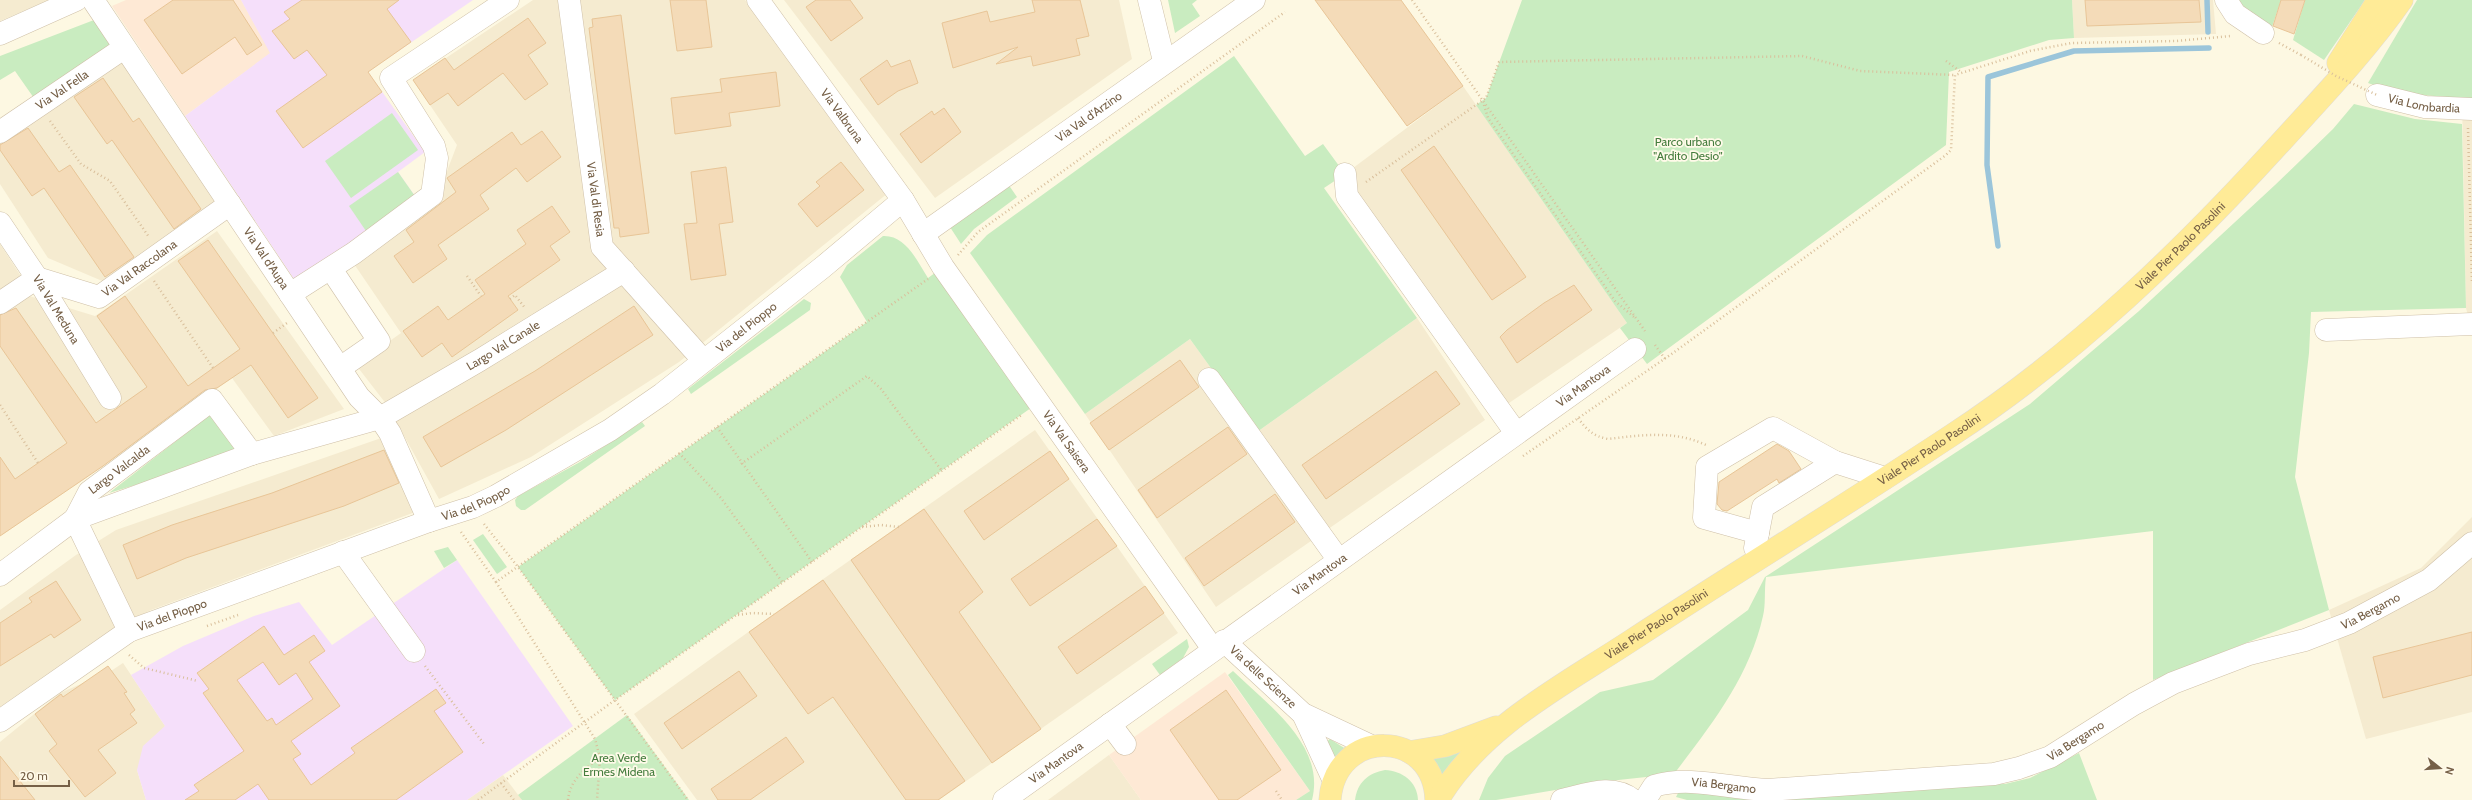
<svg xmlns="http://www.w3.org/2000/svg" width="2472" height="800" font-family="Cabin,sans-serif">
<rect width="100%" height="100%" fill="#fdf8e2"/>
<g fill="#f5ebd0">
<path d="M 0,0 L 49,0 L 0,21 Z"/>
<path d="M 533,0 L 745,0 L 888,193 L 679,362 L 531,457 L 439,499 L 387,405 L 356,365 L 401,333 L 352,261 L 437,197 L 457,145 L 413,80 Z"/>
<path d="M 784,0 L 1119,0 L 1132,59 L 935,198 Z"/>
<path d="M 2072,0 L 2213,0 L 2216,34 L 2074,38 Z"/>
<path d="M 122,58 L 220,204 L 107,283 L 48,258 L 0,184 L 0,143 Z"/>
<path d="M 1463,86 L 1627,323 L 1506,405 L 1345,174 Z"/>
<path d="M 2462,99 L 2472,99 L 2472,330 L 2466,308 Z"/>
<path d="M 217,231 L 344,409 L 274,436 L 232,378 L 2,535 L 0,532 L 0,313 L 26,295 L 95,316 Z"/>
<path d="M 0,244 L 22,278 L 0,294 Z"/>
<path d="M 1417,318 L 1485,420 L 1216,607 L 1085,414 L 1190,339 L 1257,432 Z"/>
<path d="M 1035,430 L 1178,633 L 939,800 L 697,800 L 634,714 L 765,620 Z"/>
<path d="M 387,436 L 418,511 L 151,610 L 117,627 L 0,709 L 0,610 L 76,555 L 116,530 Z"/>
<path d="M 2472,517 L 2472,712 L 2366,739 L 2329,610 L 2421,568 Z"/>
<path d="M 123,663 L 165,726 L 137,770 L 146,800 L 0,800 L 0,742 L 60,693 L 111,671 Z"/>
<path d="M 1109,755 L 1141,800 L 1048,800 Z"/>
<path d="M 503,775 L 522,800 L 467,800 Z"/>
</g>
<g fill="#fee9d5">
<path d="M 126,0 L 241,0 L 271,53 L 185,116 L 112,6 Z"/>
<path d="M 1225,672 L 1310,791 L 1296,800 L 1141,800 L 1109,755 Z"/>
</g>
<g fill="#f5dffa">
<path d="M 241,0 L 473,0 L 368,72 L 425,152 L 398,172 L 417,199 L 294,279 L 185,116 L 270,53 Z"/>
<path d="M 457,560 L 573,726 L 467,800 L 146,800 L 137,770 L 143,746 L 165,726 L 131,675 L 183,646 L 254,616 L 299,602 L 332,645 Z"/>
</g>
<g fill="#c9ecc0">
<path d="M 1168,0 L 1197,0 L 1192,4 L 1200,16 L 1175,33 Z"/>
<path d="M 1522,0 L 2072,0 L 2074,38 L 2049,40 L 1949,72 L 1946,145 L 1647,364 L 1620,328 L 1627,323 L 1476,105 L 1486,98 Z"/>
<path d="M 2239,0 L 2281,0 L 2272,27 L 2245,11 Z"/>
<path d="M 2305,0 L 2365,0 L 2324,60 L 2293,40 Z"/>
<path d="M 2417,0 L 2472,0 L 2472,99 L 2396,93 L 2368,83 Z"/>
<path d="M 94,20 L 114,49 L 36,101 L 15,71 L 0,80 L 0,56 Z"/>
<path d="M 1234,56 L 1305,156 L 1323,144 L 1345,174 L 1324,188 L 1417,318 L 1257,432 L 1190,339 L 1085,414 L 970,253 L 987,235 Z"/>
<path d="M 2354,104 L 2415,119 L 2462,124 L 2466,308 L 2311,312 L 2309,353 L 2295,477 L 2329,610 L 2153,680 L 2153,531 L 1766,577 C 1764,590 1766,604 1763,616 C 1749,678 1711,725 1674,774 L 1609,781 L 1496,800 L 1479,800 L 1488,778 L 1505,756 L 1600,692 L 1653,680 L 1748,610 L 1765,577 L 2030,404 L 2139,311 L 2275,185 L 2333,129 Z"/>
<path d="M 392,113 L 418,150 L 351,198 L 325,161 Z"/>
<path d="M 398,172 L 417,199 L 368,234 L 349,206 Z"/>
<path d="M 1008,184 L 1017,197 L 974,229 L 961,244 L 950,227 Z"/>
<path d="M 883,236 C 906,235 917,261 928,278 L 943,267 L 1038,403 L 615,700 L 518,567 L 867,322 L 840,277 L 847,265 Z"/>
<path d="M 804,299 L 811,303 L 810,310 L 691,394 L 688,389 Z"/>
<path d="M 211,414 L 240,453 L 109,493 Z"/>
<path d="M 642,422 L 645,426 L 525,510 L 521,510 L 516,506 L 515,500 L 518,496 L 580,462 Z"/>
<path d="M 483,534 L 507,567 L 497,574 L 473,540 Z"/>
<path d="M 448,547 L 457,560 L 444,568 L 434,551 Z"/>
<path d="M 1187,639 L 1189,647 L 1183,658 L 1160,675 L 1152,664 Z"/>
<path d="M 1233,671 C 1268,705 1326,745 1312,800 L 1296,800 L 1310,791 L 1228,675 Z"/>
<path d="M 627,715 L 689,800 L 522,800 L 518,795 Z"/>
<path d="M 1330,739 L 1349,751 L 1335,763 L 1325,743 Z"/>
<path d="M 1462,749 L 1465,754 L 1443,778 L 1432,759 Z"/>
<path d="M 2079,753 L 2097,800 L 1687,800 L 1676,797 L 1679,791 L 2005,784 L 2030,778 Z"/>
<path d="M 1385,770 C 1402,771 1417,781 1418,800 L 1355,800 C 1357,783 1368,773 1385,770 Z"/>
</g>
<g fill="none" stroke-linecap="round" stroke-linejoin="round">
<g stroke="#9bc5da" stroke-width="5.5">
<path d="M 2207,0 L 2208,32"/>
<path d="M 1998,246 L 1987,165 L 1988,77 L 2074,51 L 2209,48"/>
</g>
</g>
<g fill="#f4dbb8" stroke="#e8c597" fill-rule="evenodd">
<path d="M 173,0 L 233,0 L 262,45 L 247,55 L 235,37 L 182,74 L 144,20 Z"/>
<path d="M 302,0 L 399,0 L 387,9 L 411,42 L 368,72 L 382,92 L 303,148 L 276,111 L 327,75 L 307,50 L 294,59 L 272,31 L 290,19 L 284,12 Z"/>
<path d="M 670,0 L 706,0 L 712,47 L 677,51 Z"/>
<path d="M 816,0 L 850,0 L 863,18 L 831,41 L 806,7 Z"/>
<path d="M 1032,0 L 1080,0 L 1089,36 L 1076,39 L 1080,55 L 1033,66 L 1031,56 L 996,64 L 1018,47 L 953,68 L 942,23 L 987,11 L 990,22 L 1035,12 Z"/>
<path d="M 1315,0 L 1401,0 L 1463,86 L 1407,126 Z"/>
<path d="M 2085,0 L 2199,0 L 2201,22 L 2087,26 Z"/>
<path d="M 2281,0 L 2305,0 L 2294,34 L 2273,26 Z"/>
<path d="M 621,15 L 649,233 L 620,237 L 619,228 L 614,228 L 589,28 L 593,27 L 592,19 Z"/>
<path d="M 528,18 L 546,43 L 528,55 L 548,84 L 525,100 L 503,73 L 458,106 L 448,93 L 430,105 L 413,80 L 445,58 L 454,70 Z"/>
<path d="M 887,60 L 891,67 L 910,60 L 918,83 L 898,91 L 878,105 L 860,79 Z"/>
<path d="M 776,72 L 780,106 L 729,113 L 731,126 L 675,134 L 671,98 L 722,92 L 720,79 Z"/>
<path d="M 103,78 L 133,122 L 139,118 L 201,209 L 174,229 L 112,140 L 107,144 L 74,97 Z"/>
<path d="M 944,108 L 961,132 L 921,163 L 900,134 L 932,111 L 934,115 Z"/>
<path d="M 28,128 L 59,172 L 70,165 L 134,257 L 105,277 L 44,188 L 32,196 L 0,150 L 0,145 Z"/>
<path d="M 542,131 L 561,157 L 527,182 L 516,168 L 480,195 L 489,209 L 438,245 L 447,259 L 413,283 L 394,256 L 414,242 L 406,230 L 456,192 L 447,178 L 512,132 L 521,145 Z"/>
<path d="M 1434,146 L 1526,277 L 1492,300 L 1401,170 Z"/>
<path d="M 841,162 L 864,190 L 817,227 L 798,204 L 820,186 L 816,182 Z"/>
<path d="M 726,167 L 733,222 L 719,224 L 726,275 L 691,280 L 684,224 L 697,223 L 691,172 Z"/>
<path d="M 552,206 L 570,232 L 550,246 L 560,260 L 508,296 L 518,310 L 452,357 L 442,343 L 422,357 L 403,331 L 438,306 L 448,320 L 485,294 L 475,280 L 526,244 L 517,230 Z"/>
<path d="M 208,240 L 318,398 L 288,418 L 251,365 L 217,388 L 205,390 L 103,466 L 0,536 L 0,457 L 15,479 L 67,443 L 0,346 L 0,315 L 16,308 L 96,423 L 147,387 L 97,316 L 125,296 L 188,386 L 240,349 L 178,261 Z"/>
<path d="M 1574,285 L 1592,310 L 1517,363 L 1500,337 L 1507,330 L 1544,303 Z"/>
<path d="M 634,306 L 653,335 L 506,430 L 441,467 L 423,437 L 535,371 Z"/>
<path d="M 1180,360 L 1199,387 L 1109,450 L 1090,423 Z"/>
<path d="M 1436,371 L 1460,404 L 1326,499 L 1302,465 Z"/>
<path d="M 1228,427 L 1247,454 L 1157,518 L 1138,490 Z"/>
<path d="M 1777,444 L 1789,451 L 1801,469 L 1779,483 L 1777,479 L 1727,511 L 1722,510 L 1717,504 L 1719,482 Z"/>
<path d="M 384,450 L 399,483 L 344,506 L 186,558 L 137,579 L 123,545 L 172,525 L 272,493 Z"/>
<path d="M 1050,451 L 1069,479 L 984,540 L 964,511 Z"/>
<path d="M 1275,494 L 1295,522 L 1204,586 L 1185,558 Z"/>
<path d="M 924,509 L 983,592 L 959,612 L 1041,729 L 992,763 L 851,560 Z"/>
<path d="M 1097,519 L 1117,546 L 1030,606 L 1011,579 Z"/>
<path d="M 823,580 L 965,781 L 938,800 L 906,800 L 833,697 L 808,714 L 749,632 Z"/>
<path d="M 56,581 L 81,620 L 54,638 L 51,634 L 0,666 L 0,623 L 32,602 L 29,598 Z"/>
<path d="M 1145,586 L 1164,613 L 1077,674 L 1058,647 Z"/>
<path d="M 264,626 L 284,655 L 314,635 L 325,651 L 309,662 L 340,706 L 291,741 L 301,754 L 293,759 L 311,785 L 355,753 L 351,748 L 436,689 L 446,703 L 434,711 L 463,752 L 396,800 L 269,800 L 258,784 L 235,800 L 185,800 L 199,791 L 194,785 L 244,751 L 203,693 L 209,689 L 197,673 ZM 263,662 L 279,685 L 296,673 L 313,699 L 276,725 L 272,718 L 267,721 L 237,680 Z"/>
<path d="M 2472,632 L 2472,675 L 2383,698 L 2373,657 Z"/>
<path d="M 108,666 L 127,692 L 124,693 L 135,710 L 130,714 L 137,723 L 98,750 L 116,773 L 85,797 L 49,751 L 57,744 L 35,714 L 61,694 L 63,697 Z"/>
<path d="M 739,671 L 757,696 L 682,749 L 664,723 Z"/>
<path d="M 1226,690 L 1281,770 L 1237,800 L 1219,800 L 1170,730 Z"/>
<path d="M 786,737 L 804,762 L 750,800 L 718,800 L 711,789 Z"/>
<path d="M 0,756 L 35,800 L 0,800 Z"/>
</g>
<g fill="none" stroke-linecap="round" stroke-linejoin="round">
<g stroke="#cfc0a8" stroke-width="23">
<g id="minor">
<path id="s1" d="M 93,0 L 359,397 L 380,418 L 390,433 L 429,521"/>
<path id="s2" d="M 569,0 L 602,247 L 703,360"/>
<path id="s3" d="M 758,0 L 903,200 L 943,267 L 1213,649"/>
<path d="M 1149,0 L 1164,61"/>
<path d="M 2226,0 L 2235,14 L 2263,33"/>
<path d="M 0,34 L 76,0"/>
<path id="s4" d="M 2377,95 L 2425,107 L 2472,109"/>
<path id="s5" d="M 0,132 L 124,48"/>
<path d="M 1345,174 L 1347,196 L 1516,433"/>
<path id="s6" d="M 0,223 L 37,278 L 110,398"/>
<path id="s7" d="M 923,234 L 1254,0"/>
<path d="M 331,269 L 379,341 L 340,368"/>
<path d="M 290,294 L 354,253 L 432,195 L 437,158 L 434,146 L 391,78 L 508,0"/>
<path id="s8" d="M 0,303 L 37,278 L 99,297 L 230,204"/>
<path d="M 2326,330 L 2472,324"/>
<path d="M 1209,379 L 1338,559"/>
<path id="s9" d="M 75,519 L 89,492 L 212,400 L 252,454"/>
<path d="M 75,519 L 129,631"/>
<path d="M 1758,533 L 1704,518 L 1707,467 L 1773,428 L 1835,462"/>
<path d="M 1755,548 L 1763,507 L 1835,462 L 1885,478"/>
<path d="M 343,552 L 414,651"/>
<path id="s10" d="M 0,575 L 75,519 L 252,454 L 380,418 L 480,360 L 624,271"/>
<path id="s11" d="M 1224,641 L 1303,714 L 1371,746"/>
<path d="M 1303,714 L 1333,779"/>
<path id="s12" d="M 0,721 L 129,631 L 429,521 L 473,507 L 496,496 L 610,430 L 662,394 L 823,267 L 903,200"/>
<path d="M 1110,724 L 1125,744"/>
<path id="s13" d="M 1004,800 L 1635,349"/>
<path d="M 1562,800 C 1585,795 1612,783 1633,800"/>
<path id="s14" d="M 1645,800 L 1654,786 C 1690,775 1731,789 1768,790 L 1994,774 L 2019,768 L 2050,757 L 2134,704 L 2173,683 L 2249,654 L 2305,640 L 2349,623 L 2429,580 L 2472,543"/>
</g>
</g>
<g stroke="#e1dcd7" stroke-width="23">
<g id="major">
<path d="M 2338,63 L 2378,0"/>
<path d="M 1409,752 L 1445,746 L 1496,727"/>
<path d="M 1330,800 C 1335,727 1434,728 1436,800"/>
<path id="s15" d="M 1438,800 C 1482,726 1562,686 1632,640 C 1738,571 1846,505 1952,435 C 2076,354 2184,249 2283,140 C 2324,95 2367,50 2402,0"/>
</g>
</g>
<g stroke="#d9bf9b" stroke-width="2.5" stroke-dasharray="1 3" stroke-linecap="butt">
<path d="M 1412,0 L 1645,331"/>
<path d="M 2279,43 L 2301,55"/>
<path d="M 1946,61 L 1961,72"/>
<path d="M 1484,105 L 1488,118 L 1615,301 L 1634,317"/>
<path d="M 50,121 L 81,164 L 110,181 L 149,237"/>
<path d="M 2468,128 L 2472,283"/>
<path d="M 1366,182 L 1486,98 L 1499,62 L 1802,56 L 1860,71 L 1955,75"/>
<path d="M 958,255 L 978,232 L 1285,12"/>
<path d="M 467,276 L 481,296"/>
<path d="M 154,281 L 213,368"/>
<path d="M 510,299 L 515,295 L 525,308"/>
<path d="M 273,333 L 287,323"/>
<path d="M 1655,345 L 1665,359"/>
<path d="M 0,405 L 38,463"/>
<path d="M 1578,418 C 1587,430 1593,436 1608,439 C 1642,435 1674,430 1706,445"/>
<path d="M 717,427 L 812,562"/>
<path d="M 679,453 L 721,498 L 783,583"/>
<path d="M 1523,456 L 1673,353 L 1946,155 L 1951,150 L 1955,75 L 2030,51 L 2072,43 L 2176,41 L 2231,36"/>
<path d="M 741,464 L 867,376 L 881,389 L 942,471"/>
<path d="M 484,524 L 518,567 L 688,800"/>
<path d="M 862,527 L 881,525 L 899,527"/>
<path d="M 461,532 L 496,582 L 928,279"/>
<path d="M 496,582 L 595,739 L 600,758 L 597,800"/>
<path d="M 738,615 L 752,613 L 774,614"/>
<path d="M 207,626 L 238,615"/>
<path d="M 129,655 L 144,668 L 198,681"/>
<path d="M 425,666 L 484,744"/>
<path d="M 501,783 L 514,800"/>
<path d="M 1276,791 L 1282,800"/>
<path d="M 478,800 L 615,700 L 1023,414"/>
<path d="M 568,800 C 570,780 584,769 600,758"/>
</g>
<use href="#minor" stroke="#fff" stroke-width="22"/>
<use href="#major" stroke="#ffeb97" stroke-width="22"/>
<path stroke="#d9bf9b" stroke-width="2.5" stroke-dasharray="1 3" stroke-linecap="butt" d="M 2301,55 L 2336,76 L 2377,95"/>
</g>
<g text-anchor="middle" stroke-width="3.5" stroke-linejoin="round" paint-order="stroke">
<g font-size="12" fill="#766047" stroke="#fffae9">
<text dy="4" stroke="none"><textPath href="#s5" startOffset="75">Via Val Fella</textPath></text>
<text dy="4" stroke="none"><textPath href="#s4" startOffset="48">Via Lombardia</textPath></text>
<text dy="4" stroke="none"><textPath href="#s3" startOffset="143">Via Valbruna</textPath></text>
<text dy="4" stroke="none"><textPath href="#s7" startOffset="203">Via Val d'Arzino</textPath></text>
<text dy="4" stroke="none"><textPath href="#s2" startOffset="201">Via Val di Resia</textPath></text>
<text dy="4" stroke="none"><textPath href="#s15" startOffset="931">Viale Pier Paolo Pasolini</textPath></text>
<text dy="4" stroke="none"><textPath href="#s1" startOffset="311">Via Val d'Aupa</textPath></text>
<text dy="4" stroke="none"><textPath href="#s8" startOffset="159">Via Val Raccolana</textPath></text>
<text dy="4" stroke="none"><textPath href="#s6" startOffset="103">Via Val Meduna</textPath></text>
<text dy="4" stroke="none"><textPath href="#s12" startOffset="851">Via del Pioppo</textPath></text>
<text dy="4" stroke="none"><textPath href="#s10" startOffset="558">Largo Val Canale</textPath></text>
<text dy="4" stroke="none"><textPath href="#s13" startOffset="712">Via Mantova</textPath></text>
<text dy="4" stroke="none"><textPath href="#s3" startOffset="539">Via Val Saisera</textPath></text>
<text dy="4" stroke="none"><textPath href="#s15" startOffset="607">Viale Pier Paolo Pasolini</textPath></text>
<text dy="4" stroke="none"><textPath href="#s9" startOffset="68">Largo Valcalda</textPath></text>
<text dy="4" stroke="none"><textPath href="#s12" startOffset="527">Via del Pioppo</textPath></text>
<text dy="4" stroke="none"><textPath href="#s13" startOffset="388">Via Mantova</textPath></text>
<text dy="4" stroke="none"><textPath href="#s14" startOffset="771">Via Bergamo</textPath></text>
<text dy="4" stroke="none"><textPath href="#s12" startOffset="203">Via del Pioppo</textPath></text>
<text dy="4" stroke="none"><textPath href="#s15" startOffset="283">Viale Pier Paolo Pasolini</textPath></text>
<text dy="4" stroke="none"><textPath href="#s11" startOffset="53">Via delle Scienze</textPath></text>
<text dy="4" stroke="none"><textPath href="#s14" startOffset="447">Via Bergamo</textPath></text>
<text dy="4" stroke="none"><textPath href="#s13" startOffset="64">Via Mantova</textPath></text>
<text dy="4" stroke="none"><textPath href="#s14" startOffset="87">Via Bergamo</textPath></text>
</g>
<g font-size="12" fill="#457d3e" stroke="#fffae9">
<text x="1688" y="146">Parco urbano<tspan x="1688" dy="14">"Ardito Desio"</tspan></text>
<text x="619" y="762">Area Verde<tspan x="619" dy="14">Ermes Midena</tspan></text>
</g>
</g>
<g transform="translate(2440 768) rotate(107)" stroke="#fffae9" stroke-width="3" paint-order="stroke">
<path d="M0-3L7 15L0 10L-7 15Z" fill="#766047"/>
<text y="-6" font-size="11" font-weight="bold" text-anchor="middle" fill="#766047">N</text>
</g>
<path d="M14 780v6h55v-6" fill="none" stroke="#766047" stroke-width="2"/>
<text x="20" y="780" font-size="12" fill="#766047" stroke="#fffae9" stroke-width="3" paint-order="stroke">20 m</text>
</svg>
